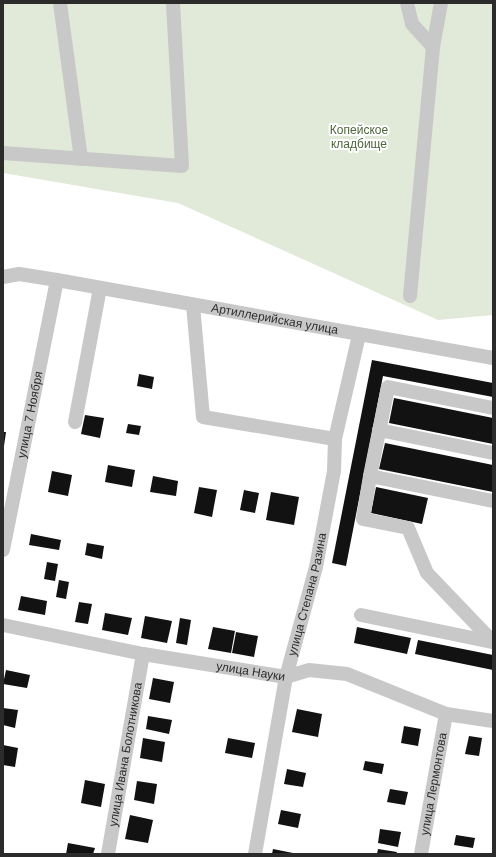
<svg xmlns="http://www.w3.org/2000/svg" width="496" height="857" font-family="Helvetica,sans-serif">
<rect width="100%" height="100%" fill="#fff"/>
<path fill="#e1e9d9" d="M 3,3 L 493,3 L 493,315 L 438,320 L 178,203 L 3,173 Z"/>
<g fill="#121212">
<path d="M 372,360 L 493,383 L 493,397 L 383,376 L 346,566 L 332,563 Z"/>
<path d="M 139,374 L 154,377 L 152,389 L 137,386 Z"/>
<path d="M 394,398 L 493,418 L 493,444 L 389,423 Z"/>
<path d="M 85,415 L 104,418 L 100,438 L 81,434 Z"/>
<path d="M 128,424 L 141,426 L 139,435 L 126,433 Z"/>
<path d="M 3,432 L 6,432 L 4,446 L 3,445 Z"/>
<path d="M 385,443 L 493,465 L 493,492 L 379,469 Z"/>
<path d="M 108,465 L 135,470 L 132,487 L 105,482 Z"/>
<path d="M 52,471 L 72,475 L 68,496 L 48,492 Z"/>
<path d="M 153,476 L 178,481 L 176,496 L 150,492 Z"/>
<path d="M 199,487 L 217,490 L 212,517 L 194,513 Z"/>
<path d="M 376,487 L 428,498 L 422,524 L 371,513 Z"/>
<path d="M 244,490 L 259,493 L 255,513 L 240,510 Z"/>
<path d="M 271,492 L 299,497 L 294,525 L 266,520 Z"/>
<path d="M 31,534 L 61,540 L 59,550 L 29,545 Z"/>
<path d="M 87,543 L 104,546 L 102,559 L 85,555 Z"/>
<path d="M 47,562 L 58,564 L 55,581 L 44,579 Z"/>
<path d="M 59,580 L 69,582 L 66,599 L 56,597 Z"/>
<path d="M 21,596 L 47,601 L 45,615 L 18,610 Z"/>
<path d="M 79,602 L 92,604 L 88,624 L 75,622 Z"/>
<path d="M 105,613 L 132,618 L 128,635 L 102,630 Z"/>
<path d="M 145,616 L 172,621 L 167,643 L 141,638 Z"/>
<path d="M 180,618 L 191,620 L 187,645 L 176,643 Z"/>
<path d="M 213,627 L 235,631 L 231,653 L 208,649 Z"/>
<path d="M 357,627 L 411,638 L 407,654 L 354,643 Z"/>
<path d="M 236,632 L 258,636 L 254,657 L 232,653 Z"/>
<path d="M 418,640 L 493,655 L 493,670 L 415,654 Z"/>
<path d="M 6,670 L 30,675 L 27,688 L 3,684 Z"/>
<path d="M 153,678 L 174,682 L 170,703 L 149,699 Z"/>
<path d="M 3,708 L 18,710 L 15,728 L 3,725 Z"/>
<path d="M 297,709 L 322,714 L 318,737 L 292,732 Z"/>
<path d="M 148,716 L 172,720 L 169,734 L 146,729 Z"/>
<path d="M 404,726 L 421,729 L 418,746 L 401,743 Z"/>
<path d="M 469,736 L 482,738 L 479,756 L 465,754 Z"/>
<path d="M 143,738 L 165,742 L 162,762 L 140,758 Z"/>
<path d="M 228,738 L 255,743 L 252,758 L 225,753 Z"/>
<path d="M 3,745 L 18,748 L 15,767 L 3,765 Z"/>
<path d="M 365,761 L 384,764 L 382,774 L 363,770 Z"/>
<path d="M 287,769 L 306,773 L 303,787 L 284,784 Z"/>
<path d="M 85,780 L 105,784 L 101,807 L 81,803 Z"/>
<path d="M 137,781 L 157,784 L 154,804 L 134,800 Z"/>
<path d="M 390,789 L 408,792 L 405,805 L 387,802 Z"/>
<path d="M 281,810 L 301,814 L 298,828 L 278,824 Z"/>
<path d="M 130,815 L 153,820 L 148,843 L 125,839 Z"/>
<path d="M 380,829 L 401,832 L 398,847 L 378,843 Z"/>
<path d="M 456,835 L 475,838 L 473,848 L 454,845 Z"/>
<path d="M 68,843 L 95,848 L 93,854 L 66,854 Z"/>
<path d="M 273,849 L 293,853 L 293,854 L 272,854 Z"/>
<path d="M 378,849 L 397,852 L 396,854 L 377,854 Z"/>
</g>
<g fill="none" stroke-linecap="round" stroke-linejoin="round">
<g stroke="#c8c8c8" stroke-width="14">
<path d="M 60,3 L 81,159"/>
<path d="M 407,3 L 412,24 L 433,47"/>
<path d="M 3,153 L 182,166 L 173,3"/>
<path id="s1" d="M 3,277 L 19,274 L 57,280 L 493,358"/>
<path d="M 410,296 L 433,47 L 441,3"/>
<path d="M 193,305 L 203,417 L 335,439"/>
<path d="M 493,408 L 388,387 L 370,476 L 363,519 L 408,528 L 427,573 L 493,642"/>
<path d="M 75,422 L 100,288"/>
<path d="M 379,430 L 493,453"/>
<path d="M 370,476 L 493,501"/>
<path id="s2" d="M 3,550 L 57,280"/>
<path d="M 361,615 L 492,642"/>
<path id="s3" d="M 3,625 L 143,654 L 286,677 L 309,670 L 347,674 L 446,714 L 493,721"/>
<path id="s4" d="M 108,854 L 143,654"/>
<path id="s5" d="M 255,854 L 286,677 L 316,567 L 334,471 L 335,439 L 359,335"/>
<path id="s6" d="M 421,854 L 446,714"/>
</g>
</g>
<g text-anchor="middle" stroke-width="4" stroke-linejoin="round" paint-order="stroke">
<g font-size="12" fill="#4d643c" stroke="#fff">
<text x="359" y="134">Копейское<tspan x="359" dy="14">кладбище</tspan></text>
</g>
<g font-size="12" fill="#2b2b2b" stroke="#fff">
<text dy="4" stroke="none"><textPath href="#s1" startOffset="276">Артиллерийская улица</textPath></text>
<text dy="4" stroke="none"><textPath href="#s2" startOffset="138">улица 7 Ноября</textPath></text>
<text dy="4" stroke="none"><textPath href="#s5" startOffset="265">улица Степана Разина</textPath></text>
<text dy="4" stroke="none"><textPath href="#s3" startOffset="252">улица Науки</textPath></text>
<text dy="4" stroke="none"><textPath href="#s4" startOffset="101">улица Ивана Болотникова</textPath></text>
<text dy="4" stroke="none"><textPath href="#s6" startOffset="71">улица Лермонтова</textPath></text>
</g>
</g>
<rect width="496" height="857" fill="none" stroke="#2b2b2b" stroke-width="8"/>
</svg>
